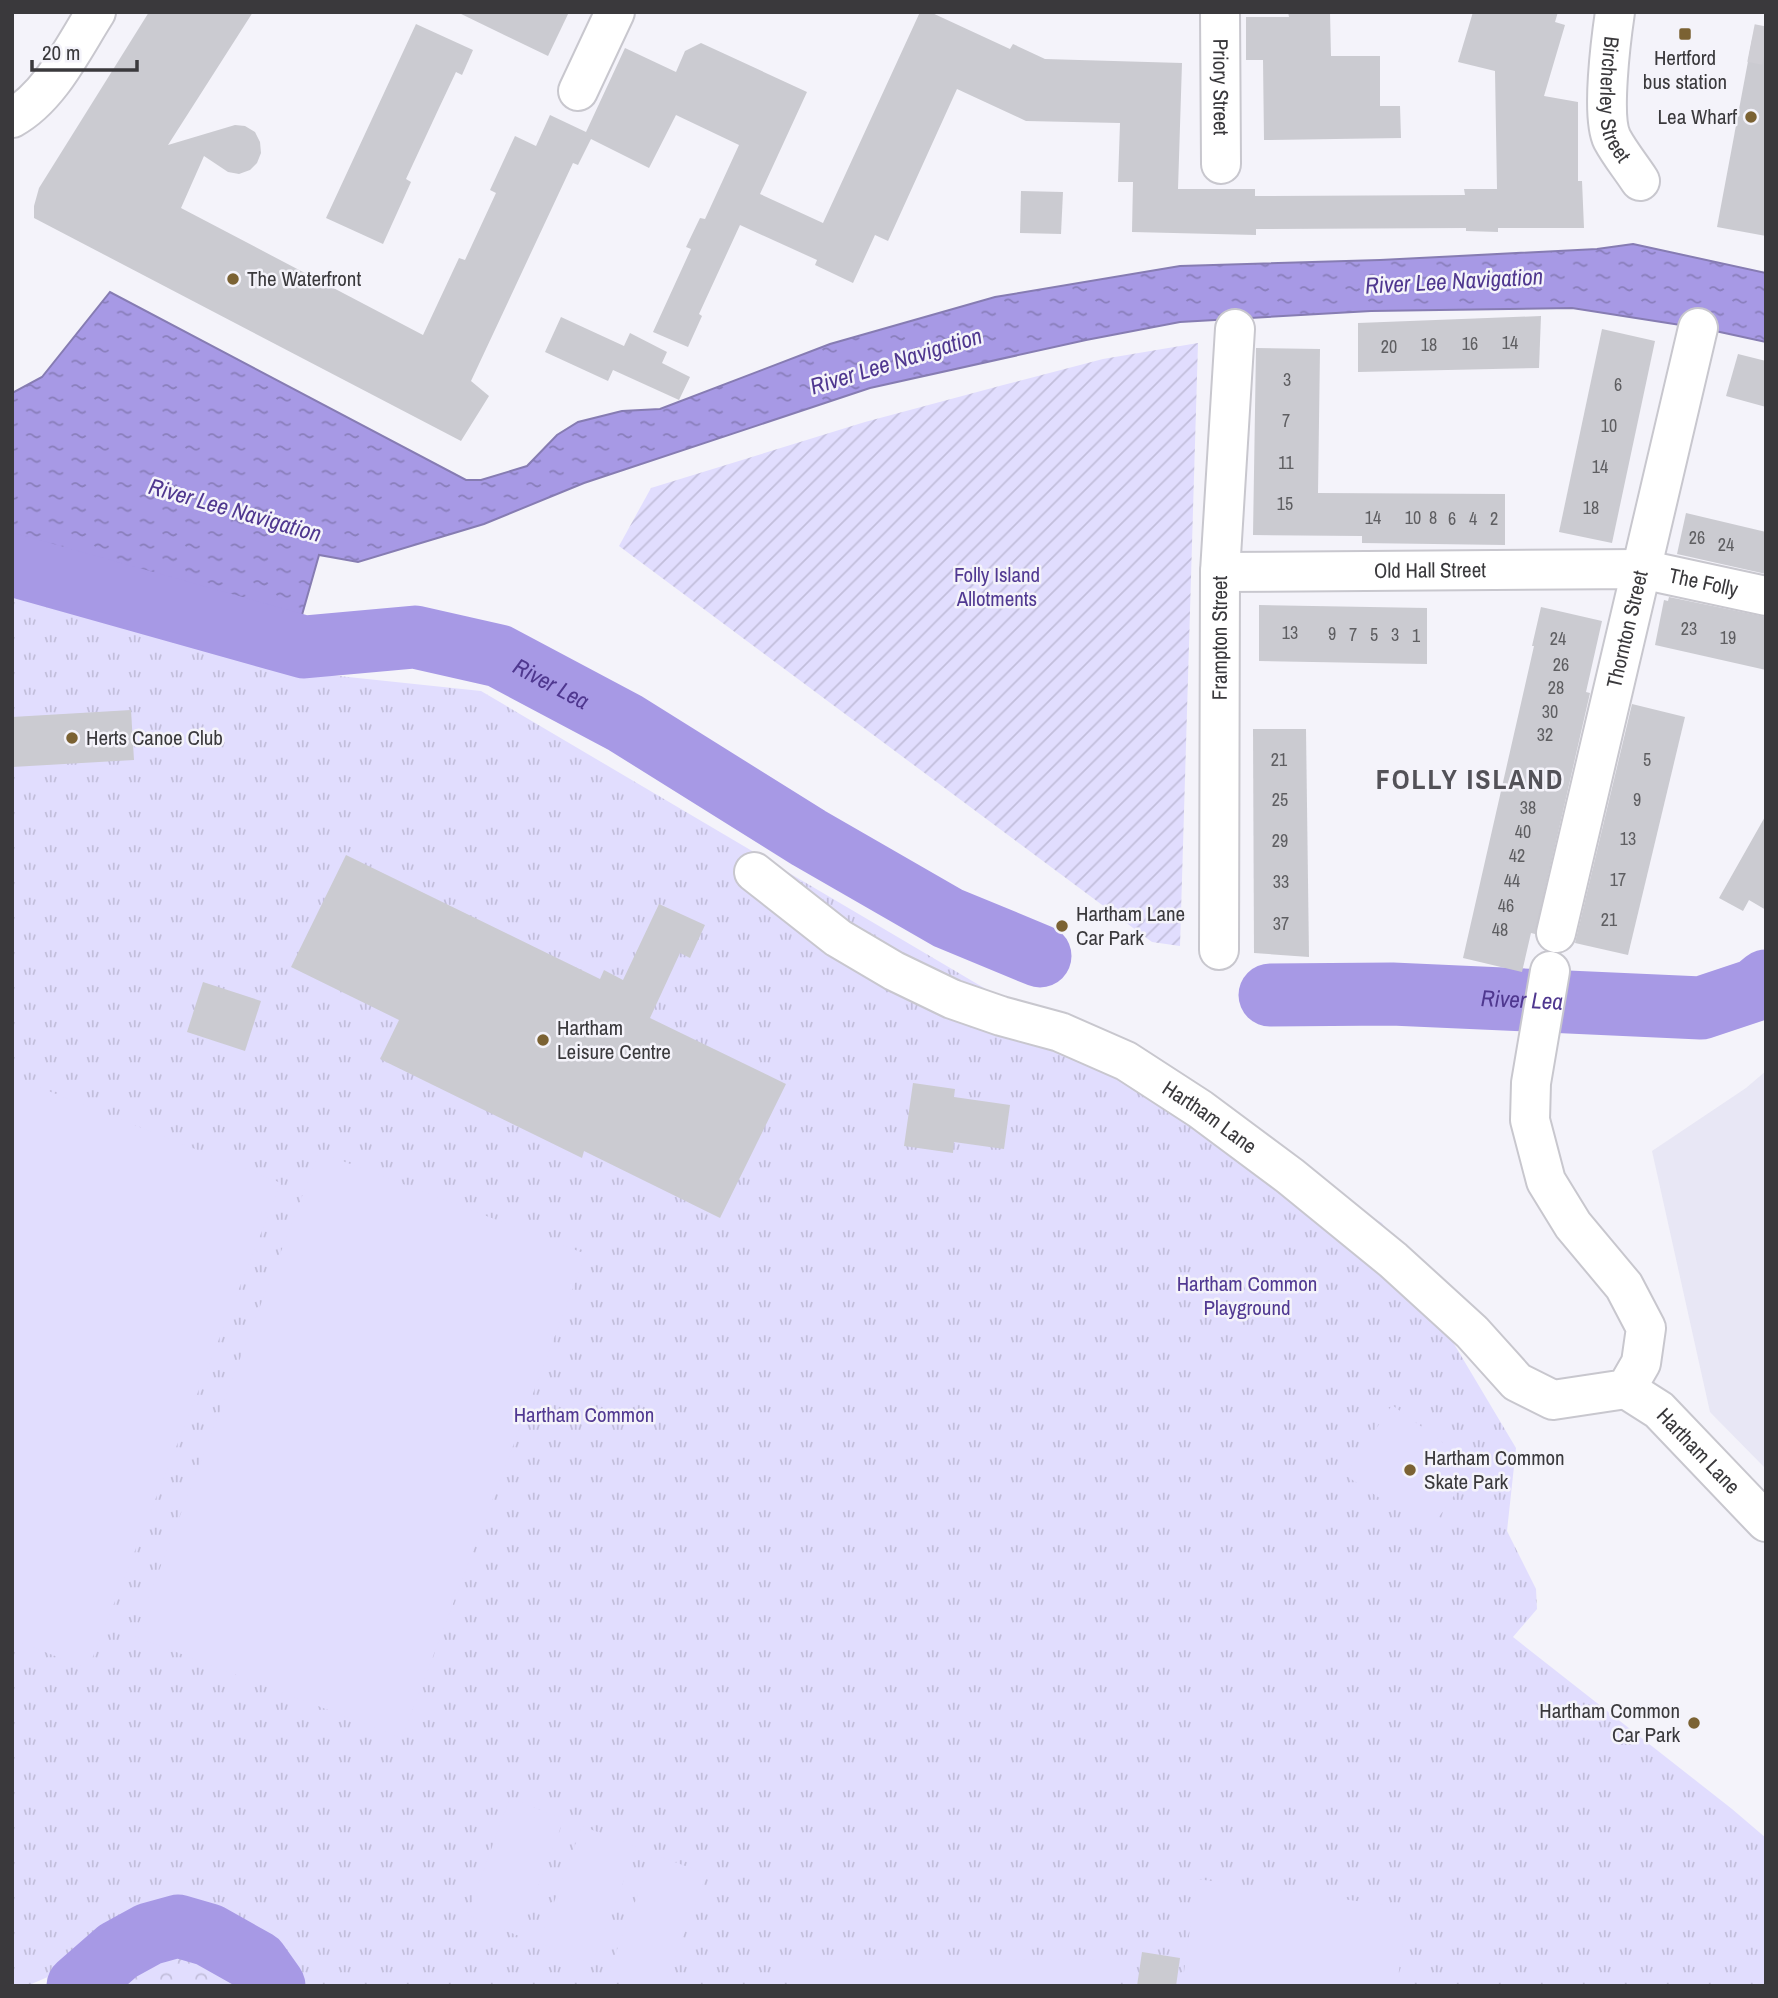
<svg xmlns="http://www.w3.org/2000/svg" width="1778" height="1998" font-family="'Archivo Narrow',sans-serif">
<defs>
<pattern id="forest-crowns" width="20" height="18" patternUnits="userSpaceOnUse" patternTransform="scale(1.75)"><rect width="20" height="18" fill="#e1ddfe"/><path d="M2 6a3 3 0 1 1 6 0M12 15a3 3 0 1 1 6 0" fill="none" stroke="#c2bedb"/></pattern>
<pattern id="park-tufts" width="24" height="20" patternUnits="userSpaceOnUse" patternTransform="scale(1.75)"><rect width="24" height="20" fill="#e1ddfe"/><path d="M3 7l-1-3M5 7V3M7 7l1-3M15 17l-1-3M17 17v-4M19 17l1-3" fill="none" stroke="#c2bedb"/></pattern>
<pattern id="garden-furrows" width="10" height="10" patternUnits="userSpaceOnUse" patternTransform="scale(1.75)"><rect width="10" height="10" fill="#e1ddfe"/><path d="M-1 1l2-2M0 10L10 0M9 11l2-2" fill="none" stroke="#c2bedb"/></pattern>
<pattern id="water-ripples" width="26" height="14" patternUnits="userSpaceOnUse" patternTransform="scale(1.75)"><rect width="26" height="14" fill="#a799e5"/><path d="M2 4q2-2 4 0t4 0M15 11q2-2 4 0t4 0" fill="none" stroke="#897ebb"/></pattern>
</defs>
<rect width="100%" height="100%" fill="#f4f3fa"/>
<path fill="#e8e7f5" d="M 1766,1071 L 1766,1469 L 1710,1412 L 1652,1151 L 1746,1088 Z"/>
<path fill="url(#forest-crowns)" d="M 185,1952 L 221,1962 L 255,1986 L 112,1986 L 142,1961 Z"/>
<path fill="url(#park-tufts)" d="M 12,590 L 272,669 L 481,691 L 1382,1223 L 1516,1448 L 1507,1531 L 1536,1589 L 1537,1609 L 1513,1637 L 1732,1809 L 1766,1838 L 1766,1986 L 299,1986 L 273,1952 L 237,1925 L 228,1912 L 199,1904 L 157,1900 L 114,1922 L 66,1969 L 27,1986 L 12,1986 Z"/>
<path fill="url(#garden-furrows)" d="M 1198,343 L 1180,946 L 1152,942 L 619,546 L 651,488 L 865,422 L 1007,384 L 1103,359 Z"/>
<g fill="#e1ddfe">
<path d="M 13,1077 L 281,1183 L 88,1669 L 12,1639 Z"/>
<path d="M 319,1152 L 586,1254 L 402,1738 L 134,1636 Z"/>
<path d="M 1392,1405 L 1475,1466 L 1429,1531 L 1345,1475 Z"/>
<path d="M 510,1798 L 564,1819 L 519,1936 L 467,1915 Z"/>
<path d="M 582,1826 L 637,1847 L 592,1964 L 539,1943 Z"/>
<path d="M 653,1854 L 707,1874 L 664,1986 L 647,1986 L 609,1971 Z"/>
<path d="M 1197,1879 L 1407,1908 L 1397,1986 L 1182,1986 Z"/>
<path d="M 1116,1959 L 1116,1986 L 796,1986 L 796,1960 Z"/>
</g>
<path fill="url(#water-ripples)" stroke="#867cb2" stroke-width="2" d="M 1633,244 L 1766,273 L 1766,342 L 1706,329 L 1572,308 L 1371,311 L 1180,322 L 1086,340 L 870,388 L 584,483 L 484,524 L 358,562 L 319,555 L 298,629 L 12,545 L 12,393 L 42,377 L 110,292 L 466,480 L 481,480 L 527,466 L 557,435 L 578,422 L 622,411 L 660,409 L 830,344 L 995,297 L 1180,266 L 1380,260 L 1597,249 Z"/>
<g fill="none" stroke-linecap="round" stroke-linejoin="round">
<g stroke="#a799e5" stroke-width="63">
<path id="s1" d="M 12,565 L 304,647 L 415,637 L 499,656 L 625,723 L 809,838 L 948,918 L 1040,956"/>
<path id="s2" d="M 1270,995 L 1392,994 L 1701,1008 L 1755,990 L 1766,981"/>
<path d="M 78,1986 L 118,1951 L 149,1934 L 178,1926 L 209,1935 L 257,1962 L 274,1986"/>
</g>
</g>
<g fill="#cbcbd1">
<path d="M 149,12 L 253,12 L 168,145 L 235,125 L 245,126 L 255,132 L 260,142 L 261,153 L 257,163 L 250,170 L 239,174 L 228,172 L 204,156 L 181,208 L 423,335 L 459,258 L 465,260 L 496,193 L 490,190 L 515,136 L 536,146 L 550,115 L 586,132 L 625,48 L 676,72 L 685,51 L 701,43 L 807,92 L 760,194 L 823,223 L 920,12 L 930,12 L 1010,49 L 1013,44 L 1045,59 L 1182,63 L 1178,189 L 1255,189 L 1255,196 L 1465,195 L 1464,189 L 1497,189 L 1495,71 L 1458,62 L 1473,12 L 1558,12 L 1555,22 L 1565,25 L 1544,96 L 1578,102 L 1578,181 L 1582,181 L 1584,228 L 1498,228 L 1498,232 L 1466,231 L 1466,228 L 1256,229 L 1256,235 L 1132,232 L 1133,182 L 1118,182 L 1120,123 L 1026,121 L 957,89 L 888,241 L 875,235 L 853,283 L 815,265 L 817,260 L 740,225 L 699,314 L 702,316 L 688,347 L 653,332 L 691,249 L 686,247 L 700,218 L 705,219 L 739,145 L 676,115 L 649,168 L 591,139 L 578,165 L 573,163 L 471,381 L 489,396 L 461,441 L 34,218 L 34,206 L 39,188 Z"/>
<path d="M 457,12 L 569,12 L 548,56 Z"/>
<path d="M 1288,12 L 1330,12 L 1331,56 L 1380,56 L 1380,106 L 1400,106 L 1401,138 L 1264,140 L 1263,60 L 1246,60 L 1246,17 L 1289,17 Z"/>
<path d="M 416,24 L 473,50 L 462,75 L 456,72 L 439,108 L 406,179 L 411,182 L 383,244 L 326,218 Z"/>
<path d="M 1752,40 L 1766,41 L 1766,236 L 1717,227 Z"/>
<path d="M 1021,191 L 1063,192 L 1061,234 L 1020,233 Z"/>
<path d="M 1541,316 L 1539,368 L 1358,372 L 1358,323 Z"/>
<path d="M 561,317 L 624,346 L 630,333 L 667,352 L 662,363 L 690,377 L 679,400 L 613,370 L 608,381 L 545,352 Z"/>
<path d="M 1602,329 L 1655,341 L 1612,543 L 1559,532 Z"/>
<path d="M 1256,348 L 1320,349 L 1318,493 L 1505,494 L 1505,545 L 1362,543 L 1362,536 L 1253,535 Z"/>
<path d="M 1738,354 L 1766,361 L 1766,407 L 1726,396 Z"/>
<path d="M 1686,513 L 1766,532 L 1766,574 L 1677,554 Z"/>
<path d="M 1669,597 L 1766,617 L 1766,670 L 1655,645 L 1664,600 L 1668,601 Z"/>
<path d="M 1259,605 L 1427,608 L 1427,664 L 1259,661 Z"/>
<path d="M 1541,607 L 1602,621 L 1586,692 L 1590,693 L 1535,934 L 1531,933 L 1522,972 L 1463,958 L 1534,646 L 1532,646 Z"/>
<path d="M 1632,704 L 1685,717 L 1628,955 L 1575,943 Z"/>
<path d="M 131,710 L 134,760 L 12,767 L 12,717 Z"/>
<path d="M 1253,729 L 1306,729 L 1309,957 L 1254,953 Z"/>
<path d="M 1766,815 L 1766,910 L 1749,900 L 1743,911 L 1719,898 Z"/>
<path d="M 346,855 L 600,979 L 604,970 L 623,980 L 659,904 L 705,925 L 690,958 L 680,953 L 650,1018 L 786,1084 L 720,1218 L 584,1151 L 582,1158 L 380,1059 L 399,1020 L 291,967 Z"/>
<path d="M 203,982 L 261,1001 L 245,1051 L 187,1032 Z"/>
<path d="M 913,1083 L 955,1089 L 954,1097 L 1010,1105 L 1004,1149 L 954,1142 L 953,1153 L 904,1146 Z"/>
<path d="M 1142,1952 L 1180,1958 L 1176,1986 L 1137,1986 Z"/>
</g>
<g fill="none" stroke-linecap="round" stroke-linejoin="round">
<path stroke="#cfced4" stroke-width="38" stroke-dasharray="38 19" stroke-linecap="butt" d="M 1751,43 L 1766,46"/>
<g stroke="#c8c7ce" stroke-width="42">
<g id="minor">
<path id="s3" d="M 1220,12 L 1221,164"/>
<path id="s4" d="M 1615,12 C 1611,39 1601,117 1612,139 C 1620,154 1631,167 1640,181"/>
<path d="M 578,91 L 615,12"/>
<path d="M 12,118 C 50,97 73,48 96,12"/>
<path id="s5" d="M 1220,572 L 1641,569 L 1766,596"/>
<path id="s6" d="M 754,872 L 838,938 L 894,971 L 952,999 L 1001,1016 L 1060,1032 L 1126,1061 L 1200,1109 L 1290,1176 L 1393,1260 L 1472,1332 L 1517,1382 L 1553,1400 L 1626,1389 L 1641,1363 L 1646,1328 L 1624,1286 L 1573,1225 L 1546,1181 L 1530,1120 L 1531,1083 L 1550,971"/>
<path id="s7" d="M 1556,933 L 1698,328"/>
<path id="s8" d="M 1219,950 L 1220,572 L 1235,329"/>
<path id="s9" d="M 1626,1389 L 1659,1410 L 1766,1522"/>
</g>
</g>
<use href="#minor" stroke="#fff" stroke-width="38"/>
</g>
<g fill="#7b6233" stroke="#f4f3fa" stroke-width="2.5">
<rect x="1678" y="27" width="14" height="14" rx="3.5"/>
<circle cx="1751" cy="117" r="7"/>
<circle cx="233" cy="279" r="7"/>
<circle cx="72" cy="738" r="7"/>
<circle cx="1062" cy="926" r="7"/>
<circle cx="543" cy="1040" r="7"/>
<circle cx="1410" cy="1470" r="7"/>
<circle cx="1694" cy="1723" r="7"/>
</g>
<g text-anchor="middle" stroke-width="5" stroke-linejoin="round" paint-order="stroke">
<g font-size="18" fill="#5e5e61">
<text x="1510" y="349">14</text>
<text x="1470" y="350">16</text>
<text x="1429" y="351">18</text>
<text x="1389" y="353">20</text>
<text x="1287" y="386">3</text>
<text x="1618" y="391">6</text>
<text x="1286" y="427">7</text>
<text x="1609" y="432">10</text>
<text x="1286" y="469">11</text>
<text x="1600" y="473">14</text>
<text x="1285" y="510">15</text>
<text x="1591" y="514">18</text>
<text x="1373" y="524">14</text>
<text x="1413" y="524">10</text>
<text x="1433" y="524">8</text>
<text x="1452" y="525">6</text>
<text x="1473" y="525">4</text>
<text x="1494" y="525">2</text>
<text x="1697" y="544">26</text>
<text x="1726" y="551">24</text>
<text x="1689" y="635">23</text>
<text x="1290" y="639">13</text>
<text x="1332" y="640">9</text>
<text x="1353" y="641">7</text>
<text x="1374" y="641">5</text>
<text x="1395" y="641">3</text>
<text x="1416" y="642">1</text>
<text x="1728" y="644">19</text>
<text x="1558" y="645">24</text>
<text x="1561" y="671">26</text>
<text x="1556" y="694">28</text>
<text x="1550" y="718">30</text>
<text x="1545" y="741">32</text>
<text x="1279" y="766">21</text>
<text x="1647" y="766">5</text>
<text x="1280" y="806">25</text>
<text x="1637" y="806">9</text>
<text x="1528" y="814">38</text>
<text x="1523" y="838">40</text>
<text x="1628" y="845">13</text>
<text x="1280" y="847">29</text>
<text x="1517" y="862">42</text>
<text x="1618" y="886">17</text>
<text x="1512" y="887">44</text>
<text x="1281" y="888">33</text>
<text x="1506" y="912">46</text>
<text x="1609" y="926">21</text>
<text x="1281" y="930">37</text>
<text x="1500" y="936">48</text>
</g>
<g font-size="21" fill="#3a393c" stroke="#f4f3fa" text-anchor="start">
<text x="1685" y="65" text-anchor="middle">Hertford<tspan x="1685" dy="24">bus station</tspan></text>
<text x="1737" y="124" text-anchor="end">Lea Wharf</text>
<text x="247" y="286">The Waterfront</text>
<text x="86" y="745">Herts Canoe Club</text>
<text x="1076" y="921">Hartham Lane<tspan x="1076" dy="24">Car Park</tspan></text>
<text x="557" y="1035">Hartham<tspan x="557" dy="24">Leisure Centre</tspan></text>
<text x="1424" y="1465">Hartham Common<tspan x="1424" dy="24">Skate Park</tspan></text>
<text x="1680" y="1718" text-anchor="end">Hartham Common<tspan x="1680" dy="24">Car Park</tspan></text>
</g>
<g font-size="21" fill="#3a393c" stroke="#f4f3fa">
<text dy="7" stroke="none"><textPath href="#s3" startOffset="75">Priory Street</textPath></text>
<text dy="7" stroke="none"><textPath href="#s4" startOffset="89">Bircherley Street</textPath></text>
<text dy="7" stroke="none"><textPath href="#s5" startOffset="210">Old Hall Street</textPath></text>
<text dy="7" stroke="none"><textPath href="#s5" startOffset="485">The Folly</textPath></text>
<text dy="7" stroke="none"><textPath href="#s7" startOffset="312">Thornton Street</textPath></text>
<text dy="7" stroke="none"><textPath href="#s8" startOffset="312">Frampton Street</textPath></text>
<text dy="7" stroke="none"><textPath href="#s6" startOffset="522">Hartham Lane</textPath></text>
<text dy="7" stroke="none"><textPath href="#s9" startOffset="96">Hartham Lane</textPath></text>
</g>
<g font-size="21" fill="#513992" stroke="#f4f3fa">
<text x="997" y="582">Folly Island<tspan x="997" dy="24">Allotments</tspan></text>
<text x="1247" y="1291">Hartham Common<tspan x="1247" dy="24">Playground</tspan></text>
<text x="584" y="1422">Hartham Common</text>
</g>
<g font-size="23" font-style="italic" fill="#4f378f" stroke="#f4f3fa">
<text transform="translate(1454 281) rotate(-3)" y="8">River Lee Navigation</text>
<text transform="translate(896 361) rotate(-17)" y="8">River Lee Navigation</text>
<text transform="translate(235 510) rotate(16)" y="8">River Lee Navigation</text>
<text dy="8" stroke="none"><textPath href="#s1" startOffset="560">River Lea</textPath></text>
<text dy="8" stroke="none"><textPath href="#s2" startOffset="252">River Lea</textPath></text>
</g>
<g font-size="28" font-weight="bold" letter-spacing="2" fill="#535258" stroke="#f4f3fa">
<text x="1470" y="789">FOLLY ISLAND</text>
</g>
</g>
<rect width="1778" height="1998" fill="none" stroke="#3a393c" stroke-width="28"/>
<path d="M32 60v10h105v-10" fill="none" stroke="#3a393c" stroke-width="3.5"/>
<text x="42" y="60" font-size="21" fill="#3a393c" stroke="#f4f3fa" stroke-width="5" paint-order="stroke">20 m</text>
</svg>
